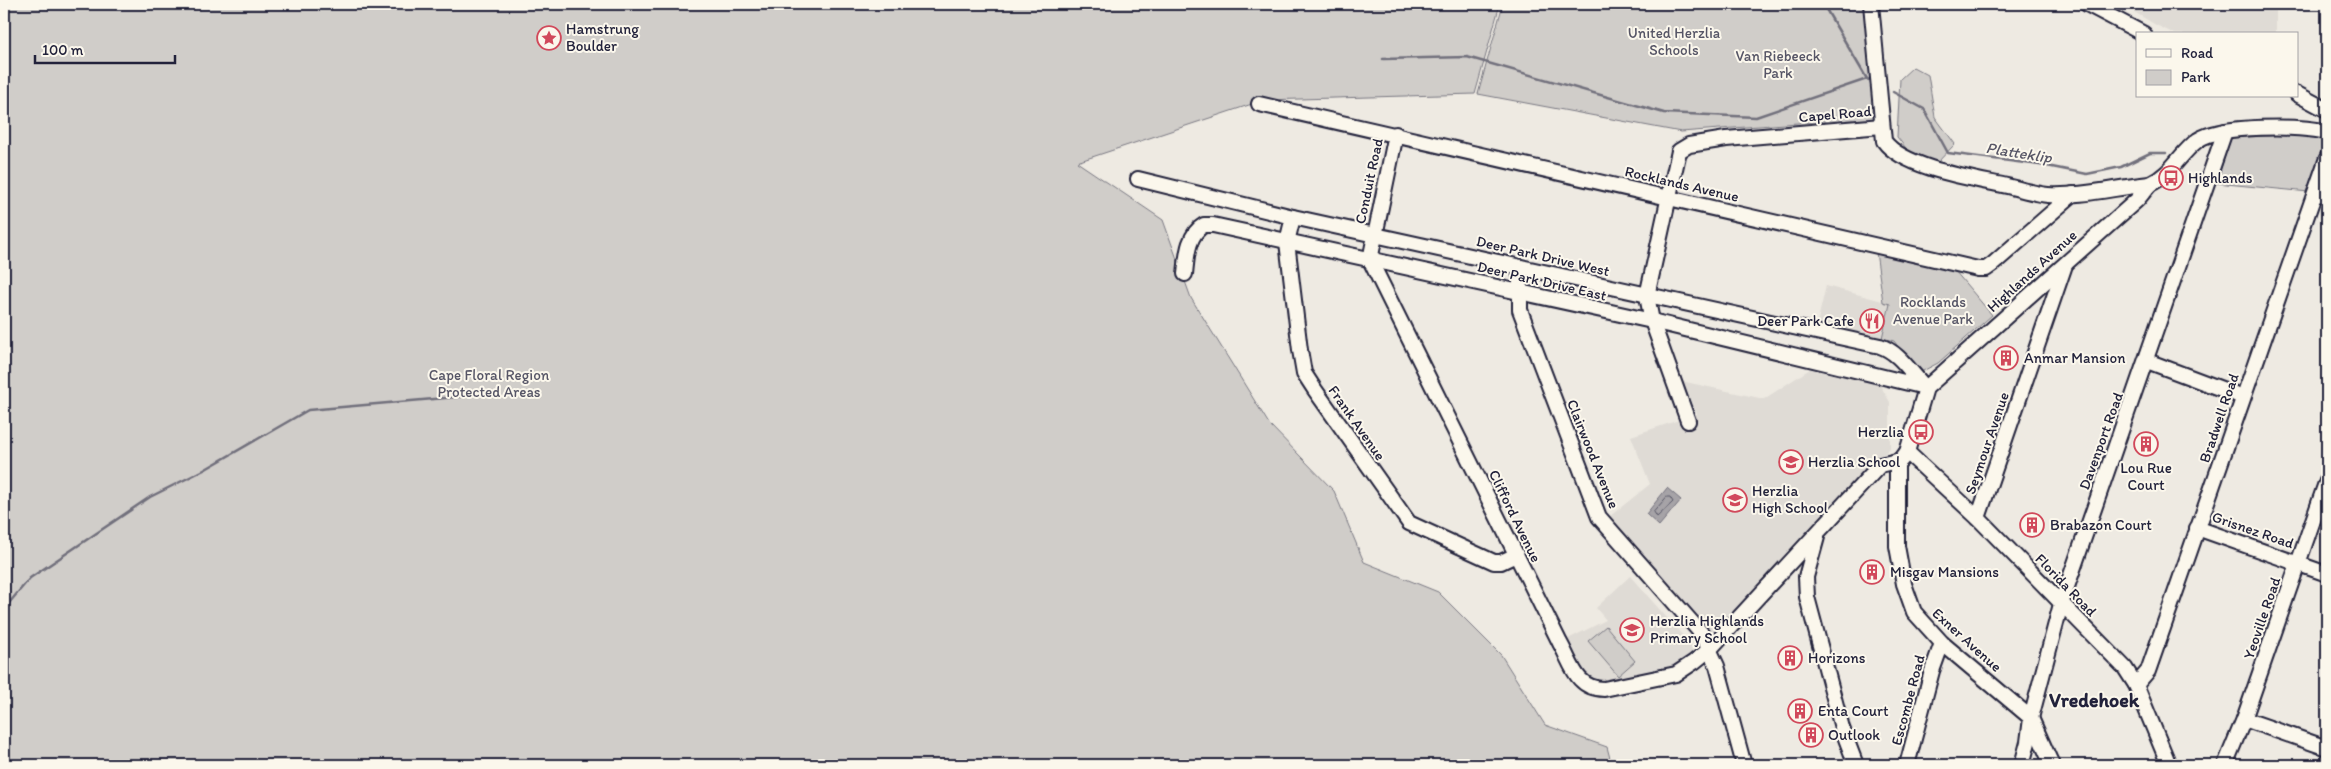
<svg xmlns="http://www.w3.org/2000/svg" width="2331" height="769" font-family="Itim,sans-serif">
<rect width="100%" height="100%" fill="#eeeae2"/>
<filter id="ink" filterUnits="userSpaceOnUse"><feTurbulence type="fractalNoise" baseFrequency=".02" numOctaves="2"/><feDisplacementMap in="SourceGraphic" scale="10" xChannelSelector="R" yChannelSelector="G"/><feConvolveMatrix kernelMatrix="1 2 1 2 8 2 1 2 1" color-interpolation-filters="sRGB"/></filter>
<g filter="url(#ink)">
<g fill="#dfdbd5">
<path d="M 2121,4 L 2276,4 L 2276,34 L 2175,34 L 2156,25 Z"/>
<path d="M 1826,286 L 1890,303 L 1880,346 L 1815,332 Z"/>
<path d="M 1810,369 L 1880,385 L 1890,402 L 1890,448 L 1713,633 L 1609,517 L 1650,484 L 1631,436 L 1697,414 L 1681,381 L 1764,399 Z"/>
<path d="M 1630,576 L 1691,645 L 1692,654 L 1676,666 L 1597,684 L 1588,678 L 1568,639 L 1606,620 L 1596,608 Z"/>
</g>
<g fill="#d0cdc9" stroke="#797882">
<path d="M 4,4 L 1500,4 L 1475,94 L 1264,100 L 1077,162 L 1163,220 L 1191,298 L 1269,424 L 1334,491 L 1364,562 L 1438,592 L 1501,655 L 1545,725 L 1607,747 L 1611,762 L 1608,765 L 4,765 Z"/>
<path d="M 1503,4 L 1866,4 L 1876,115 L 1872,120 L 1833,126 L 1823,121 L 1681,132 L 1478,94 Z"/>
<path d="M 1913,67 L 1928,75 L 1935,117 L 1955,144 L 1936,164 L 1913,157 L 1897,137 L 1900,79 Z"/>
<path d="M 2301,134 L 2319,136 L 2327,143 L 2309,192 L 2216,183 L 2231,138 Z"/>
<path d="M 1876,252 L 1955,271 L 1992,315 L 1938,363 L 1921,372 L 1912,366 L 1894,341 L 1882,338 L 1890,304 L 1883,302 Z"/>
<path d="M 1606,626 L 1635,661 L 1618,676 L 1588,641 Z"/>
</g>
<path fill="#a6a3a7" stroke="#716f7c" d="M 1667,488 L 1681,500 L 1659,526 L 1646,514 Z"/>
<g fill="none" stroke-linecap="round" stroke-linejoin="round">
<path stroke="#575666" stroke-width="1" d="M 1667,497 L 1670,497 L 1673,502 L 1657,517 L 1654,512 Z"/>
<g stroke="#716f7c" stroke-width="2.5">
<path d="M 1823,4 L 1867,79 L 1872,81"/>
<path d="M 1383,59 L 1467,57 L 1664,113 L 1756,117 L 1867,79"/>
<path d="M 1893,92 L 1924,109 L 1948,153 L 2047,166 L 2087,174 L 2121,167 L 2150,153 L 2166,153"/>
<path d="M 4,609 L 30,578 L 150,497 L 204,470 L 308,410 L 468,396"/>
</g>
<g stroke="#22223b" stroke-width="18">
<g id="minor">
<path d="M 1871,4 L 1884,141 C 1903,168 1975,179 2007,186 C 2020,189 2035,194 2048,195 C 2080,197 2118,187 2150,184 C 2171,175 2180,153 2198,140 C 2220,125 2301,125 2327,132"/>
<path d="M 2087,4 L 2144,34"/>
<path d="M 2297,94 L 2327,110"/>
<path d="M 1259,104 L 1978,269 L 1986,269 L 1993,264 L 2073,194"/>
<path d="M 1396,134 L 1370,260 L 1560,643 C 1572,664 1576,689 1604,689 L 1676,674 L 1694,662 L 1710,649 L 1880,465 L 1901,460 L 1907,452 L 1926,388 L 2137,200 L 2150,184"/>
<path d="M 1138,179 L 1293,217 L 1880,346 C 1899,352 1911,373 1926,388"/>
<path d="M 2315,194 L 2327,195"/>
<path d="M 1293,217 L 1287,242 L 1300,350 L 1304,373 L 1315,390 L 1409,523 L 1494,562 L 1501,562 L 1516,555"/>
<path d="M 1520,267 L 1520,310 L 1599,517 L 1702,634 L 1717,666 L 1744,765"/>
<path d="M 1185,274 C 1187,257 1187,235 1204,225 L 1213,225 L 1652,321 L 1925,387"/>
<path d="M 2147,361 L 2243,397"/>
<path d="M 1688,421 L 1652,321 L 1647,296 L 1679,151 L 1689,145 L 1726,139 L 1882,126"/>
<path d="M 1907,452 L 1978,518 L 2125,668 L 2136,685 L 2169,765"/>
<path d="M 1897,461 L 1897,546 L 1904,584 L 1914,612 L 1942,643 L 2031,718 L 2052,765"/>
<path d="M 1978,518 L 2065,265"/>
<path d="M 2197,528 L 2327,574"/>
<path d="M 1817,537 L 1806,577 L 1807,597 L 1842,728 L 1856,765"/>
<path d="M 2136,685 L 2148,671 L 2327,158"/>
<path d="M 2244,719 L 2327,748"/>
<path d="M 1907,765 L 1932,671 L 1942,643"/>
<path d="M 2022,765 L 2028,742 L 2031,718 L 2061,604 L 2225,131"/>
<path d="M 2225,765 L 2244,719 L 2327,480"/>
</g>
</g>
<use href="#minor" stroke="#fbf7ec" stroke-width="14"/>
</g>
</g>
<defs>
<g id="sight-ring" transform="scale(1.25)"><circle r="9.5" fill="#fbf7ec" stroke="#d1495b" stroke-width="1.5"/><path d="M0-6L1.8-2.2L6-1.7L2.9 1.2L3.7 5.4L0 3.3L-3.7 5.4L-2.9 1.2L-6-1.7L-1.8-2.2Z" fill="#d1495b"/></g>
<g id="bus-ring" transform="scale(1.25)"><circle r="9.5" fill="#fbf7ec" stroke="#d1495b" stroke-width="1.5"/><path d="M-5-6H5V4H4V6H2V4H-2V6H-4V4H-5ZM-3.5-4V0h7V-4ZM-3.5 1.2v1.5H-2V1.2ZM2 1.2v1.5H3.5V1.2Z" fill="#d1495b"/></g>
<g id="restaurant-ring" transform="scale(1.25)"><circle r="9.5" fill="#fbf7ec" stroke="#d1495b" stroke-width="1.5"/><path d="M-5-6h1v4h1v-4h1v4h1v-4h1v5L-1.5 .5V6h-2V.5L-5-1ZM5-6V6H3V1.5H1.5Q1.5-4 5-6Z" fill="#d1495b"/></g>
<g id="building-ring" transform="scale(1.25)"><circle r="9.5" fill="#fbf7ec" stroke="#d1495b" stroke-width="1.5"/><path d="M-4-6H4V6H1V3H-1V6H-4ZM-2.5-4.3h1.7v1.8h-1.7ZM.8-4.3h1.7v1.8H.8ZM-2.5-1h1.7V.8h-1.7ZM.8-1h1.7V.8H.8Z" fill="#d1495b"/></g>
<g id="school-ring" transform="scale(1.25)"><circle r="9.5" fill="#fbf7ec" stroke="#d1495b" stroke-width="1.5"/><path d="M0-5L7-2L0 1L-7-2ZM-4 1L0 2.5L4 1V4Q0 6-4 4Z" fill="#d1495b"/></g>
</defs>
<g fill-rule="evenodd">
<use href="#sight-ring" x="549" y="38"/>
<use href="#bus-ring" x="2171" y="178"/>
<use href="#restaurant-ring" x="1872" y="321"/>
<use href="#building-ring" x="2006" y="358"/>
<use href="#bus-ring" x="1921" y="432"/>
<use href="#building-ring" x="2146" y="444"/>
<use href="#school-ring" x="1791" y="462"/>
<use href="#school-ring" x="1735" y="500"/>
<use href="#building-ring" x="2032" y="525"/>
<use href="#building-ring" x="1872" y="572"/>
<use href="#school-ring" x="1632" y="630"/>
<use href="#building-ring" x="1790" y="658"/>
<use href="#building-ring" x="1800" y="711"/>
<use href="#building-ring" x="1811" y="735"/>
</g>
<g text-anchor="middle" stroke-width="4" stroke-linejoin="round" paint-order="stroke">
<g font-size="15" fill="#22223b" stroke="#fbf7ec" text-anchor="start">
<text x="566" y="34">Hamstrung<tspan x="566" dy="17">Boulder</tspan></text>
<text x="2188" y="183">Highlands</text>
<text x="1854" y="326" text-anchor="end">Deer Park Cafe</text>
<text x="2024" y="363">Anmar Mansion</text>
<text x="1904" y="437" text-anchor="end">Herzlia</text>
<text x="1808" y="467">Herzlia School</text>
<text x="2146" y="473" text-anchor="middle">Lou Rue<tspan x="2146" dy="17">Court</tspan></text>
<text x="1752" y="496">Herzlia<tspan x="1752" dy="17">High School</tspan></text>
<text x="2050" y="530">Brabazon Court</text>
<text x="1890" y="577">Misgav Mansions</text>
<text x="1650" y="626">Herzlia Highlands<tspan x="1650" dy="17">Primary School</tspan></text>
<text x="1808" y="663">Horizons</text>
<text x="1818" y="716">Enta Court</text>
<text x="1828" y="740">Outlook</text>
</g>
<g font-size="15" fill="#565566" stroke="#fbf7ec">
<text x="1674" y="38">United Herzlia<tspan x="1674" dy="17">Schools</tspan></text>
<text x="1778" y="61">Van Riebeeck<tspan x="1778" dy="17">Park</tspan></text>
<text x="1933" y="307">Rocklands<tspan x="1933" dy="17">Avenue Park</tspan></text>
<text x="489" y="380">Cape Floral Region<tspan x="489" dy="17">Protected Areas</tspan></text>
</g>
<g font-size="15" fill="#22223b" stroke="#fbf7ec">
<text transform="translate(1835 114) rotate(-5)" y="5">Capel Road</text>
<text transform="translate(1369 181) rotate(-78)" y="5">Conduit Road</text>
<text transform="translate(1682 184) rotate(13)" y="5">Rocklands Avenue</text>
<text transform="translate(1543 256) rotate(13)" y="5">Deer Park Drive West</text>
<text transform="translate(2032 271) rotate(-42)" y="5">Highlands Avenue</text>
<text transform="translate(1542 281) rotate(13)" y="5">Deer Park Drive East</text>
<text transform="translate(2219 418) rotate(-71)" y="5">Bradwell Road</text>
<text transform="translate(1357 423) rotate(55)" y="5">Frank Avenue</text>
<text transform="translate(2101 441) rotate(-70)" y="5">Davenport Road</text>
<text transform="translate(1987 443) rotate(-71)" y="5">Seymour Avenue</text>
<text transform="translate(1593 454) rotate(68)" y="5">Clairwood Avenue</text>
<text transform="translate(1515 516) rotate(64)" y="5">Clifford Avenue</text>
<text transform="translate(2253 530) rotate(19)" y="5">Grisnez Road</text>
<text transform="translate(2066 585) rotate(46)" y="5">Florida Road</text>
<text transform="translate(2262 618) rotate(-71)" y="5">Yeoville Road</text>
<text transform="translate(1967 640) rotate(42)" y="5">Exner Avenue</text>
<text transform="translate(1908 700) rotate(-75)" y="5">Escombe Road</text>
</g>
<g font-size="16" font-style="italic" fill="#575666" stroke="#fbf7ec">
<text transform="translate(2019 152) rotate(9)" y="6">Platteklip</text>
</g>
<g font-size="20" font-weight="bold" fill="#22223b" stroke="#fbf7ec">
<text x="2094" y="707">Vredehoek</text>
</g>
</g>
<rect width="2331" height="769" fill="none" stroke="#fbf7ec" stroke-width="20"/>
<rect x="10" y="10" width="2311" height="749" fill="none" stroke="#22223b" stroke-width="2" filter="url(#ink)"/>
<rect x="2136" y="32" width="162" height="65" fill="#fbf7ec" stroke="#a4a2a5"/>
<rect x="2146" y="49" width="25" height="8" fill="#fbf7ec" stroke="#a4a2a5"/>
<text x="2181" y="58" font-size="15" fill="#22223b">Road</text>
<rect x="2146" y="70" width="25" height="15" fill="#d0cdc9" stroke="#a4a2a5"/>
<text x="2181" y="82" font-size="15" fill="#22223b">Park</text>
<path d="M35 55v8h140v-8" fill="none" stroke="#22223b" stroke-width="2.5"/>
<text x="42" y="55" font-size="15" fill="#22223b" stroke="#fbf7ec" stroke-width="4" paint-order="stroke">100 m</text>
</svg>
